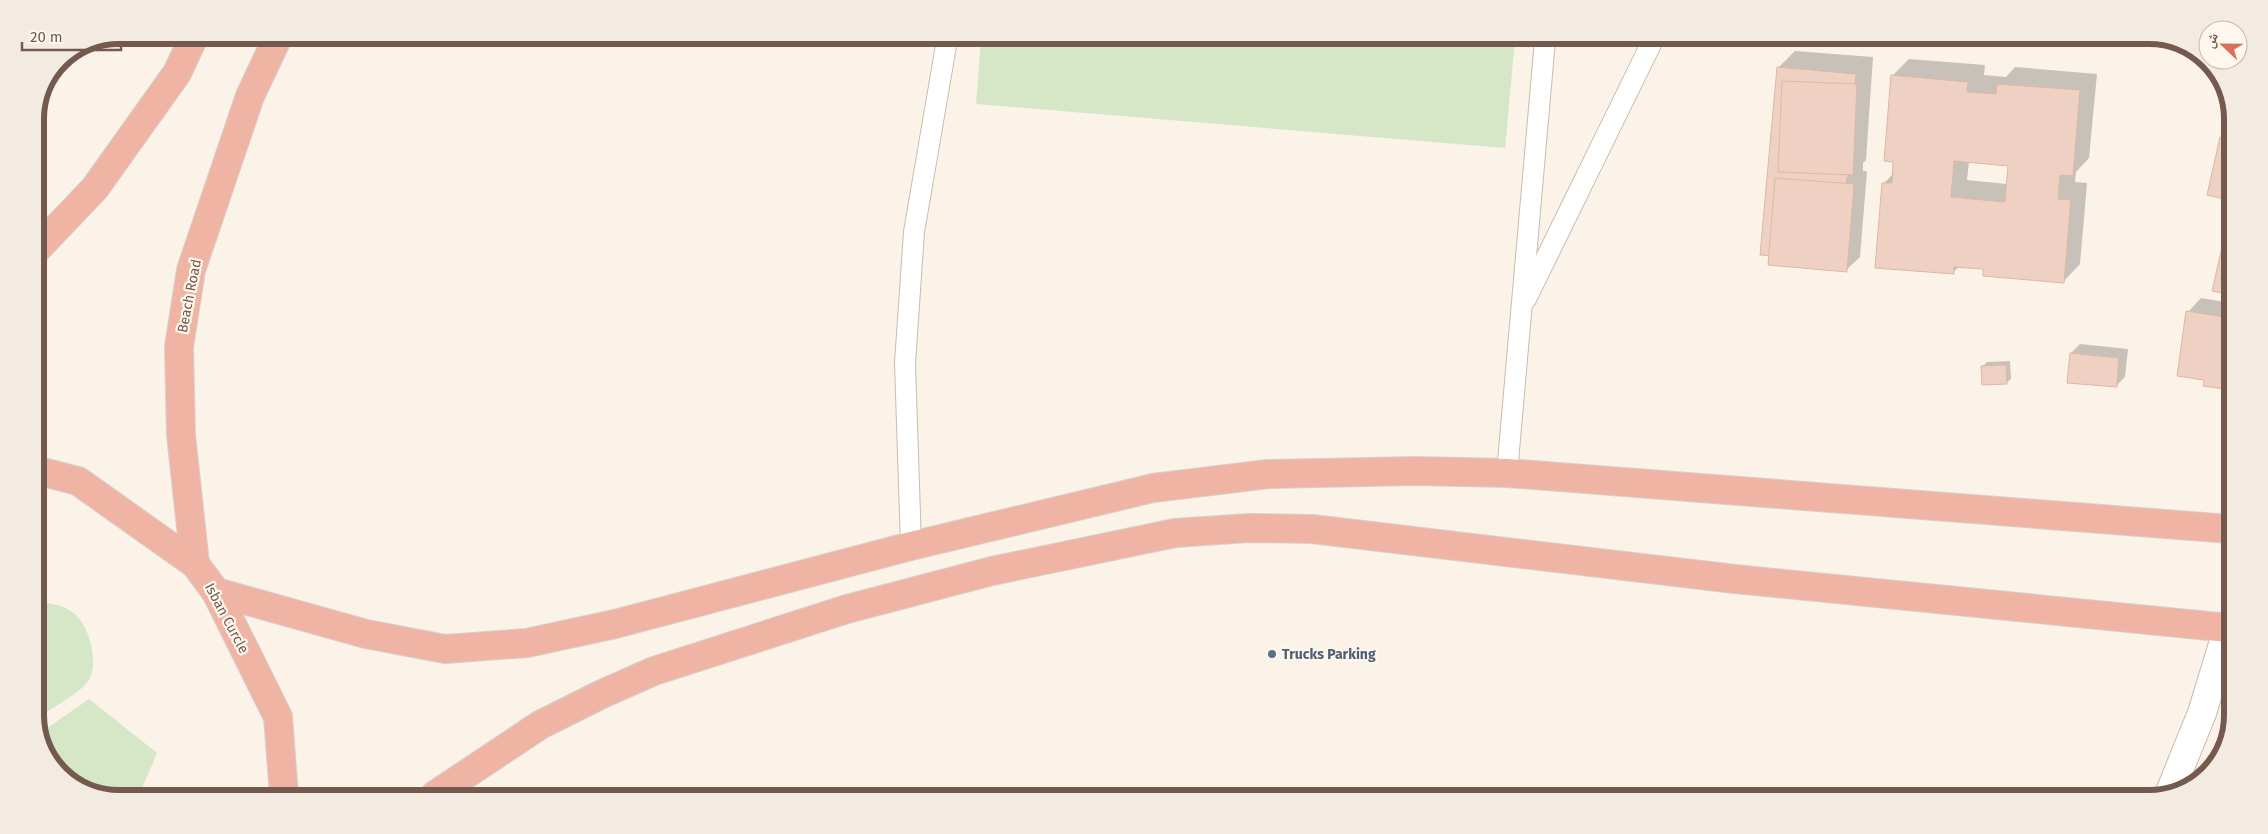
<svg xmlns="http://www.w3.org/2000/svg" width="2268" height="834" font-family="'Fira Sans','Noto Naskh Arabic',sans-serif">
<rect width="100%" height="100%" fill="#fbf2e8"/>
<g fill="#d6e7c7">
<path d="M 981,40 L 1515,40 L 1505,148 L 976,104 Z"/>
<path d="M 35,602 C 49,602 64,605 75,614 C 90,628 101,667 86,684 C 77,694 48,711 35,719 Z"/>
<path d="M 89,699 L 157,753 L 139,795 L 92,795 L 52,767 L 40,733 Z"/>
</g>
<g fill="#0003" fill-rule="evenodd">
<path d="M 1795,51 L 1873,57 L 1866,160 L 1863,163 L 1863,171 L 1867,171 L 1860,257 L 1846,270 L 1778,68 Z"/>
<path d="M 1909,59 L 1985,65 L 1984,75 L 2006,77 L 2015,67 L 2097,74 L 2089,158 L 2076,172 L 2075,182 L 2087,183 L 2080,264 L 2063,282 L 1985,268 L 1960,266 L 1953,272 L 1883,184 L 1894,173 L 1892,76 ZM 1969,161 L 2009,165 L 2007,184 L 1967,180 Z"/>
<path d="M 2233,126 L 2232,199 L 2208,194 L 2221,138 Z"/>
<path d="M 2201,298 L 2232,303 L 2231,389 L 2205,379 L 2188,312 Z"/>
<path d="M 2080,344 L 2128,349 L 2125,377 L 2116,386 L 2071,353 Z"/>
<path d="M 2010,361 L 2011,379 L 2006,383 L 1983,366 L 1987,362 Z"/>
</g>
<g fill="#eed1c2" stroke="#dfb7a4" fill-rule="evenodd">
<path d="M 1777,67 L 1856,74 L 1840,261 L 1760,255 Z"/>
<path d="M 1891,75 L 1968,82 L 1967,92 L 1996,94 L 1997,84 L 2080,90 L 2073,176 L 2060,175 L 2058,199 L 2071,200 L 2064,283 L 1983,276 L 1983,269 L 1954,267 L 1954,274 L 1875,268 L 1882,183 L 1892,183 L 1893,162 L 1884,161 ZM 1954,161 L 2008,166 L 2005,202 L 1951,197 Z"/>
<path d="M 1782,81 L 1857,84 L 1853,175 L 1778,172 Z"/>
<path d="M 2220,137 L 2233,140 L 2232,201 L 2207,195 Z"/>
<path d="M 1775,178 L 1854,184 L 1847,272 L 1768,265 Z"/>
<path d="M 2226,230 L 2232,231 L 2232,295 L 2212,291 Z"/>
<path d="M 2186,311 L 2231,318 L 2231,390 L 2203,386 L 2204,380 L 2177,376 Z"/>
<path d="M 2070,353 L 2119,358 L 2117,387 L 2067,383 Z"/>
<path d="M 2006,365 L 2007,384 L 1982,385 L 1981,366 Z"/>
</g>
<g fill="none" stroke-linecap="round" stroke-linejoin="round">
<g stroke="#ccbaaf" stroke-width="22">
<g id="lane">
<path d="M 1526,299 L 1653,40"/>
<path d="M 1507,473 L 1545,40"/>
<path d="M 911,546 L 905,363 L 914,232 L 947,40"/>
</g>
</g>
<g stroke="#ccbaaf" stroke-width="30">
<path id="street" d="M 2170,792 L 2202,713 L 2228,628"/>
</g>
<g stroke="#d8d1cd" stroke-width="30">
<g id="highway">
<path d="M 35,251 L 95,188 L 177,73 L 192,41"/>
<path d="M 35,470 L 78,481 L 195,564 L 216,592 L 278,717 L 284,795"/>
<path d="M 195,564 L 181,435 L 179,347 L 191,270 L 250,96 L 276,41"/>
<path d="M 216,592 L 366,634 L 445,649 L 527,643 L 615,624 L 911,546 L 1153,488 L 1268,474 L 1415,471 L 1507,473 L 2230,529"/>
<path d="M 435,795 L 540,725 L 602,694 L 654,671 L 847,609 L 992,571 L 1175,533 L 1249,528 L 1312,529 L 1735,579 L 2229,628"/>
</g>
</g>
<use href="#lane" stroke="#fff" stroke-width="20"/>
<use href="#street" stroke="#fff" stroke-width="28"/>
<use href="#highway" stroke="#efb4a4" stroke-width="28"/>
</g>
<circle fill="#5c6f8a" stroke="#fef7ee" stroke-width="2" cx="1272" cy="654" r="5"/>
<g text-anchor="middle" stroke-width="4.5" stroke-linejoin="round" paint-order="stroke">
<g font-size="14" fill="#73594e" stroke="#fef7ee">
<text transform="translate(189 296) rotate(-79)" y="5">Beach Road</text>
<text transform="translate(227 618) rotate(62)" y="5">Isban Curcle</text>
</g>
<g font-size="14" font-weight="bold" fill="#4e5e75" stroke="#fef7ee" text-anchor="start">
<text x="1282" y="659">Trucks Parking</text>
</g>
</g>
<path d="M0 0H2268V834H0ZM119 44H2149A75 75 0 0 1 2224 119V715A75 75 0 0 1 2149 790H119A75 75 0 0 1 44 715V119A75 75 0 0 1 119 44Z" fill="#f3eae1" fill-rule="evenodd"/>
<path fill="none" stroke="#73594e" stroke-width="6" d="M119 44H2149A75 75 0 0 1 2224 119V715A75 75 0 0 1 2149 790H119A75 75 0 0 1 44 715V119A75 75 0 0 1 119 44Z"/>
<g transform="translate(2223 45) rotate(292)"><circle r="24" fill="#fef7ee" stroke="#c6b8ae"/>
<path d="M0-4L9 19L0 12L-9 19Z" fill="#da6e58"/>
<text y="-8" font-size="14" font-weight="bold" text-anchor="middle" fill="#73594e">ش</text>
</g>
<path d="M22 42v8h99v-8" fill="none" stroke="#73594e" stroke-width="2.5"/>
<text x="30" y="42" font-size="15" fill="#73594e" stroke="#fef7ee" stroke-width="4" paint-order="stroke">20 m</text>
</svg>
